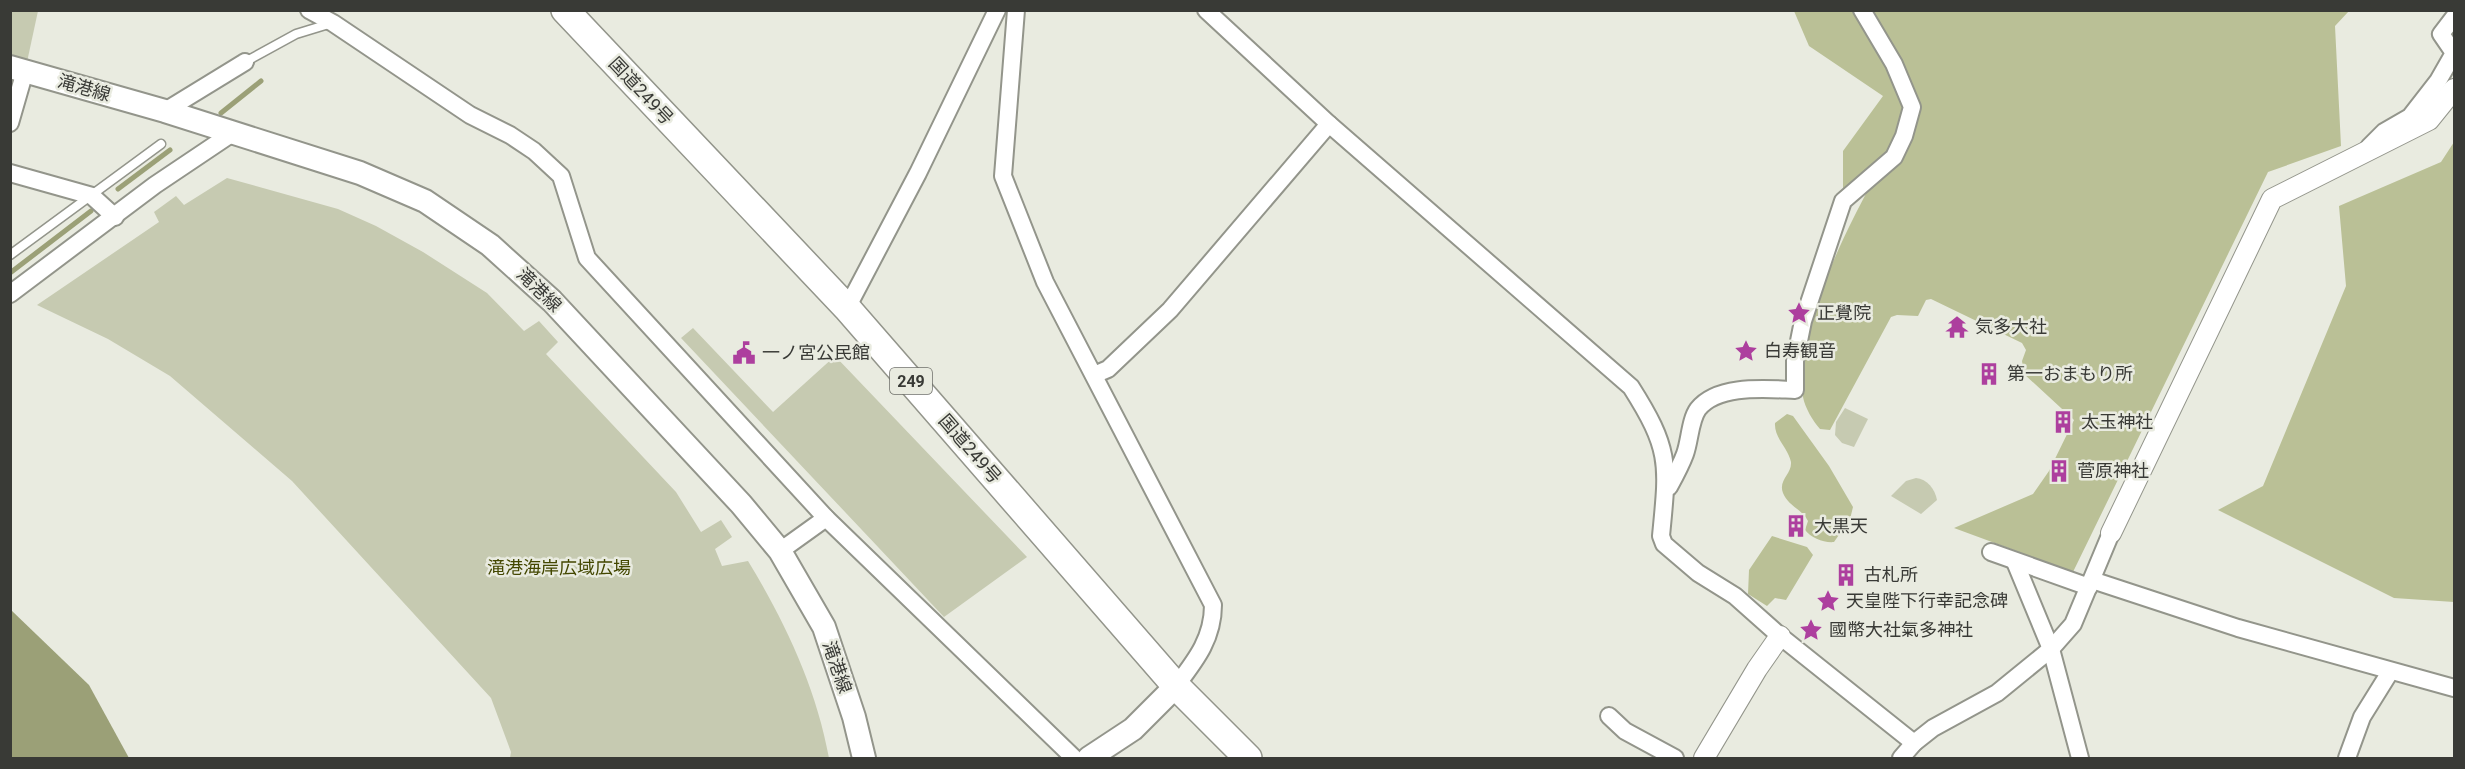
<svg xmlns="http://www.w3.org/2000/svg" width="2465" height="769" font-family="Roboto,'Noto Sans JP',sans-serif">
<rect width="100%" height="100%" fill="#e9ebe0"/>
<g fill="#c6cab1">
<path d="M 10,11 L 38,11 L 27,62 L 11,55 Z"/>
<path d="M 227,178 L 338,209 L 376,226 L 423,252 L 487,293 L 524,331 L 539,321 L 558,342 L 546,354 L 676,492 L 701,532 L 721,520 L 732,537 L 715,549 L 722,566 L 748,561 C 785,622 816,687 829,758 L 510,758 L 511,752 L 491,698 L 292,481 L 170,376 L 108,339 L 37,305 L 159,222 L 154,212 L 176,196 L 184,205 Z"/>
<path d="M 693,328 L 773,412 L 835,356 L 1027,557 L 944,617 L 681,338 Z"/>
<path d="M 1845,408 L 1868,419 L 1854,447 L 1842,443 L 1835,435 L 1836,422 Z"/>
<path d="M 1916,478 C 1927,479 1935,489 1937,500 L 1921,514 L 1891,496 L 1906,481 Z"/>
</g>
<g fill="#bac096">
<path d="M 1794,11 L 2349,11 L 2335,26 L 2341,146 L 2268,172 L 2073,572 L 1954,528 L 2033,494 L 2049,471 L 2074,420 L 2024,374 L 2022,361 L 2026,350 L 2022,343 L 1931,299 L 1926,300 L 1918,316 L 1897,315 L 1891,317 L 1830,430 L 1820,429 C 1813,421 1805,408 1803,397 C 1790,345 1843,236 1868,190 L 1843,201 L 1843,151 L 1883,96 L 1809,46 Z"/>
<path d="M 2454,142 L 2454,602 L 2394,598 L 2218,510 L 2263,486 L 2346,286 L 2339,206 L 2441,162 Z"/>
<path d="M 1787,414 L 1793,416 L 1829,466 L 1853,507 L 1850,519 L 1834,542 C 1824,543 1811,538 1805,530 L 1808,521 C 1802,509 1788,506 1783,493 C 1778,480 1792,474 1791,462 C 1788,448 1774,438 1775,423 Z"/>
<path d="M 1772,536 L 1807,547 L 1813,555 L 1786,600 L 1775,598 L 1767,606 L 1748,594 L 1749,570 Z"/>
</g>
<path fill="#9ba077" d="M 11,610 L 89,685 L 129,758 L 11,758 Z"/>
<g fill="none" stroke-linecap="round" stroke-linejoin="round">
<g stroke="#9ba077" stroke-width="5">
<path d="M 221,113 L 261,81"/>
<path d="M 118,189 L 170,150"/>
<path d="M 10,273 L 91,211"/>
</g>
<g stroke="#93958b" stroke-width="11">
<g id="service">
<path d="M 245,62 L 296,34 L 332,23"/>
<path d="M 10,255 L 161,144"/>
</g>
</g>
<g stroke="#93958b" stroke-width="20">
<g id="minor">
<path d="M 309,10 L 333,23 L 470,115 L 510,135 L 534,151 L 561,176 L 587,258 L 826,518 L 1074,758"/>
<path d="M 1016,10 L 1003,176 L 1045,282 L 1213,605 C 1213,639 1195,661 1176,686"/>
<path d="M 1206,10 L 1329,124 L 1631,387 C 1671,450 1668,464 1661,536 L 1664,544 L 1698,573 L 1735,596 L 1780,636 L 1914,743"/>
<path d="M 165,111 L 245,62"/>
<path d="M 10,123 L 25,71"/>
<path d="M 2369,147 L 2384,132 L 2410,117 L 2438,81 L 2454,53 L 2441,34 L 2454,17"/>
<path d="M 10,173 L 92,196 L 115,217"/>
<path d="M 10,294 L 155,185 L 231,134"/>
<path d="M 847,308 L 918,173 L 997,10"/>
<path d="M 1094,375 L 1108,369 L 1170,310 L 1329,124"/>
<path d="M 1669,487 C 1675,476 1681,465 1685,454 C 1690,440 1690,420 1698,409 C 1718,384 1766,389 1795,390 L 1795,361 L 1803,321 L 1843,201 L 1894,157 L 1904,136 L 1912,107 L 1894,64 L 1862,10"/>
<path d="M 780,551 L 826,518"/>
<path d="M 1991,552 L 2089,587"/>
<path d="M 2015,562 L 2051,649 L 2080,758"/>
<path d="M 2092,580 L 2238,628 L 2454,688"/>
<path d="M 1609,716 L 1625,731 L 1675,758"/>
<path d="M 1901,758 L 1914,743 L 1933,728 L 1997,693 L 2051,649 L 2073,624 L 2111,533"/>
<path d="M 2347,758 L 2362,717 L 2390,672"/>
</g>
</g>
<g stroke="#93958b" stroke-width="22">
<g id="tertiary">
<path d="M 2111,533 L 2272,199 L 2429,120 L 2454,89"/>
<path d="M 1704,758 L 1757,669 L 1780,636"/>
</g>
</g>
<g stroke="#93958b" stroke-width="26">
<g id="secondary">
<path d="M 10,67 L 165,111 L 360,173 L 425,201 L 490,245 L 552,301 L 741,504 L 780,551 L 824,627 L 854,717 L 864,758"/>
<path d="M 1089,758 L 1133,729 L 1176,686"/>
</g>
</g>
<g stroke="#93958b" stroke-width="30">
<path id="trunk" d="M 565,10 L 847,308 L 1176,686 L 1248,758"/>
</g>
<use href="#service" stroke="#fff" stroke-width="8"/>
<use href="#minor" stroke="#fff" stroke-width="16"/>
<use href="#tertiary" stroke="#fff" stroke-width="20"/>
<use href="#secondary" stroke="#fff" stroke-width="22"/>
<use href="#trunk" stroke="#fff" stroke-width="27"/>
</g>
<defs>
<g id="sight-bare" transform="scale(1.8)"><path d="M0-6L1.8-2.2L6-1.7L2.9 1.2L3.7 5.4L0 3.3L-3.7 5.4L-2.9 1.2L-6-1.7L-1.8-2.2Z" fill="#ad3f9e" stroke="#e9ebe0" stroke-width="2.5" paint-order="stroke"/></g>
<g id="temple-bare" transform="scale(1.8)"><path d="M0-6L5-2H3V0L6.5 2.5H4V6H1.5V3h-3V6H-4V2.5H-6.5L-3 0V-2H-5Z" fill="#ad3f9e" stroke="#e9ebe0" stroke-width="2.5" paint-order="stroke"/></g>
<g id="civic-bare" transform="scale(1.8)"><path d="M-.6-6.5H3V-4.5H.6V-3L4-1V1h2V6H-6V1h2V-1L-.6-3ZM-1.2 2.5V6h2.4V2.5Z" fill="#ad3f9e" stroke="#e9ebe0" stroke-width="2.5" paint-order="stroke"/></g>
<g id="building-bare" transform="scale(1.8)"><path d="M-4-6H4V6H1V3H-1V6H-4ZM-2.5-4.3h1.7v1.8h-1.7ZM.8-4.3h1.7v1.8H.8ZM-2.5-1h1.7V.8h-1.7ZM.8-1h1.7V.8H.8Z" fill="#ad3f9e" stroke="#e9ebe0" stroke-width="2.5" paint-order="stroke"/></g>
</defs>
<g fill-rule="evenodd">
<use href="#sight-bare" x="1799" y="313"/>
<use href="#temple-bare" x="1957" y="327"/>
<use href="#sight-bare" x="1746" y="351"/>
<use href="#civic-bare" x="744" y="353"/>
<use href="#building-bare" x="1989" y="374"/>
<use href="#building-bare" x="2063" y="422"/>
<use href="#building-bare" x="2059" y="471"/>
<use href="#building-bare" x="1796" y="526"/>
<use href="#building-bare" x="1846" y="575"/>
<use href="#sight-bare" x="1828" y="601"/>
<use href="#sight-bare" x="1811" y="630"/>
</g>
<g text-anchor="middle" stroke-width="5" stroke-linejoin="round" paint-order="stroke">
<rect fill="#e9ebe0" stroke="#6e6f69" stroke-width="1.5" x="890" y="368" width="42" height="26" rx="4.5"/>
<g font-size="16" font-weight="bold" fill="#393a36">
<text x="911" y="387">249</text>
</g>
<g font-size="18" fill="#393a36" stroke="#e9ebe0">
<text transform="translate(84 88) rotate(16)" y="6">滝港線</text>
<text transform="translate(641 91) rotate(47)" y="6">国道249号</text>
<text transform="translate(539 290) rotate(44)" y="6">滝港線</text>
<text transform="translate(970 449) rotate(49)" y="6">国道249号</text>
<text transform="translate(837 667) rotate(71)" y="6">滝港線</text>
</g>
<g font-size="18" fill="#393a36" stroke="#e9ebe0" text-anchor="start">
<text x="1817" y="319">正覺院</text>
<text x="1975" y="333">気多大社</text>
<text x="1764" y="357">白寿観音</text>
<text x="762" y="359">一ノ宮公民館</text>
<text x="2007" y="380">第一おまもり所</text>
<text x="2081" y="428">太玉神社</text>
<text x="2077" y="477">菅原神社</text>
<text x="1814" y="532">大黒天</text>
<text x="1864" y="581">古札所</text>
<text x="1846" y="607">天皇陛下行幸記念碑</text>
<text x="1829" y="636">國幣大社氣多神社</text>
</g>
<g font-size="18" fill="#434700" stroke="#e9ebe0">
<text x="559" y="574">滝港海岸広域広場</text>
</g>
</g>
<rect width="2465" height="769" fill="none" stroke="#393a36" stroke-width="24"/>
</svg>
